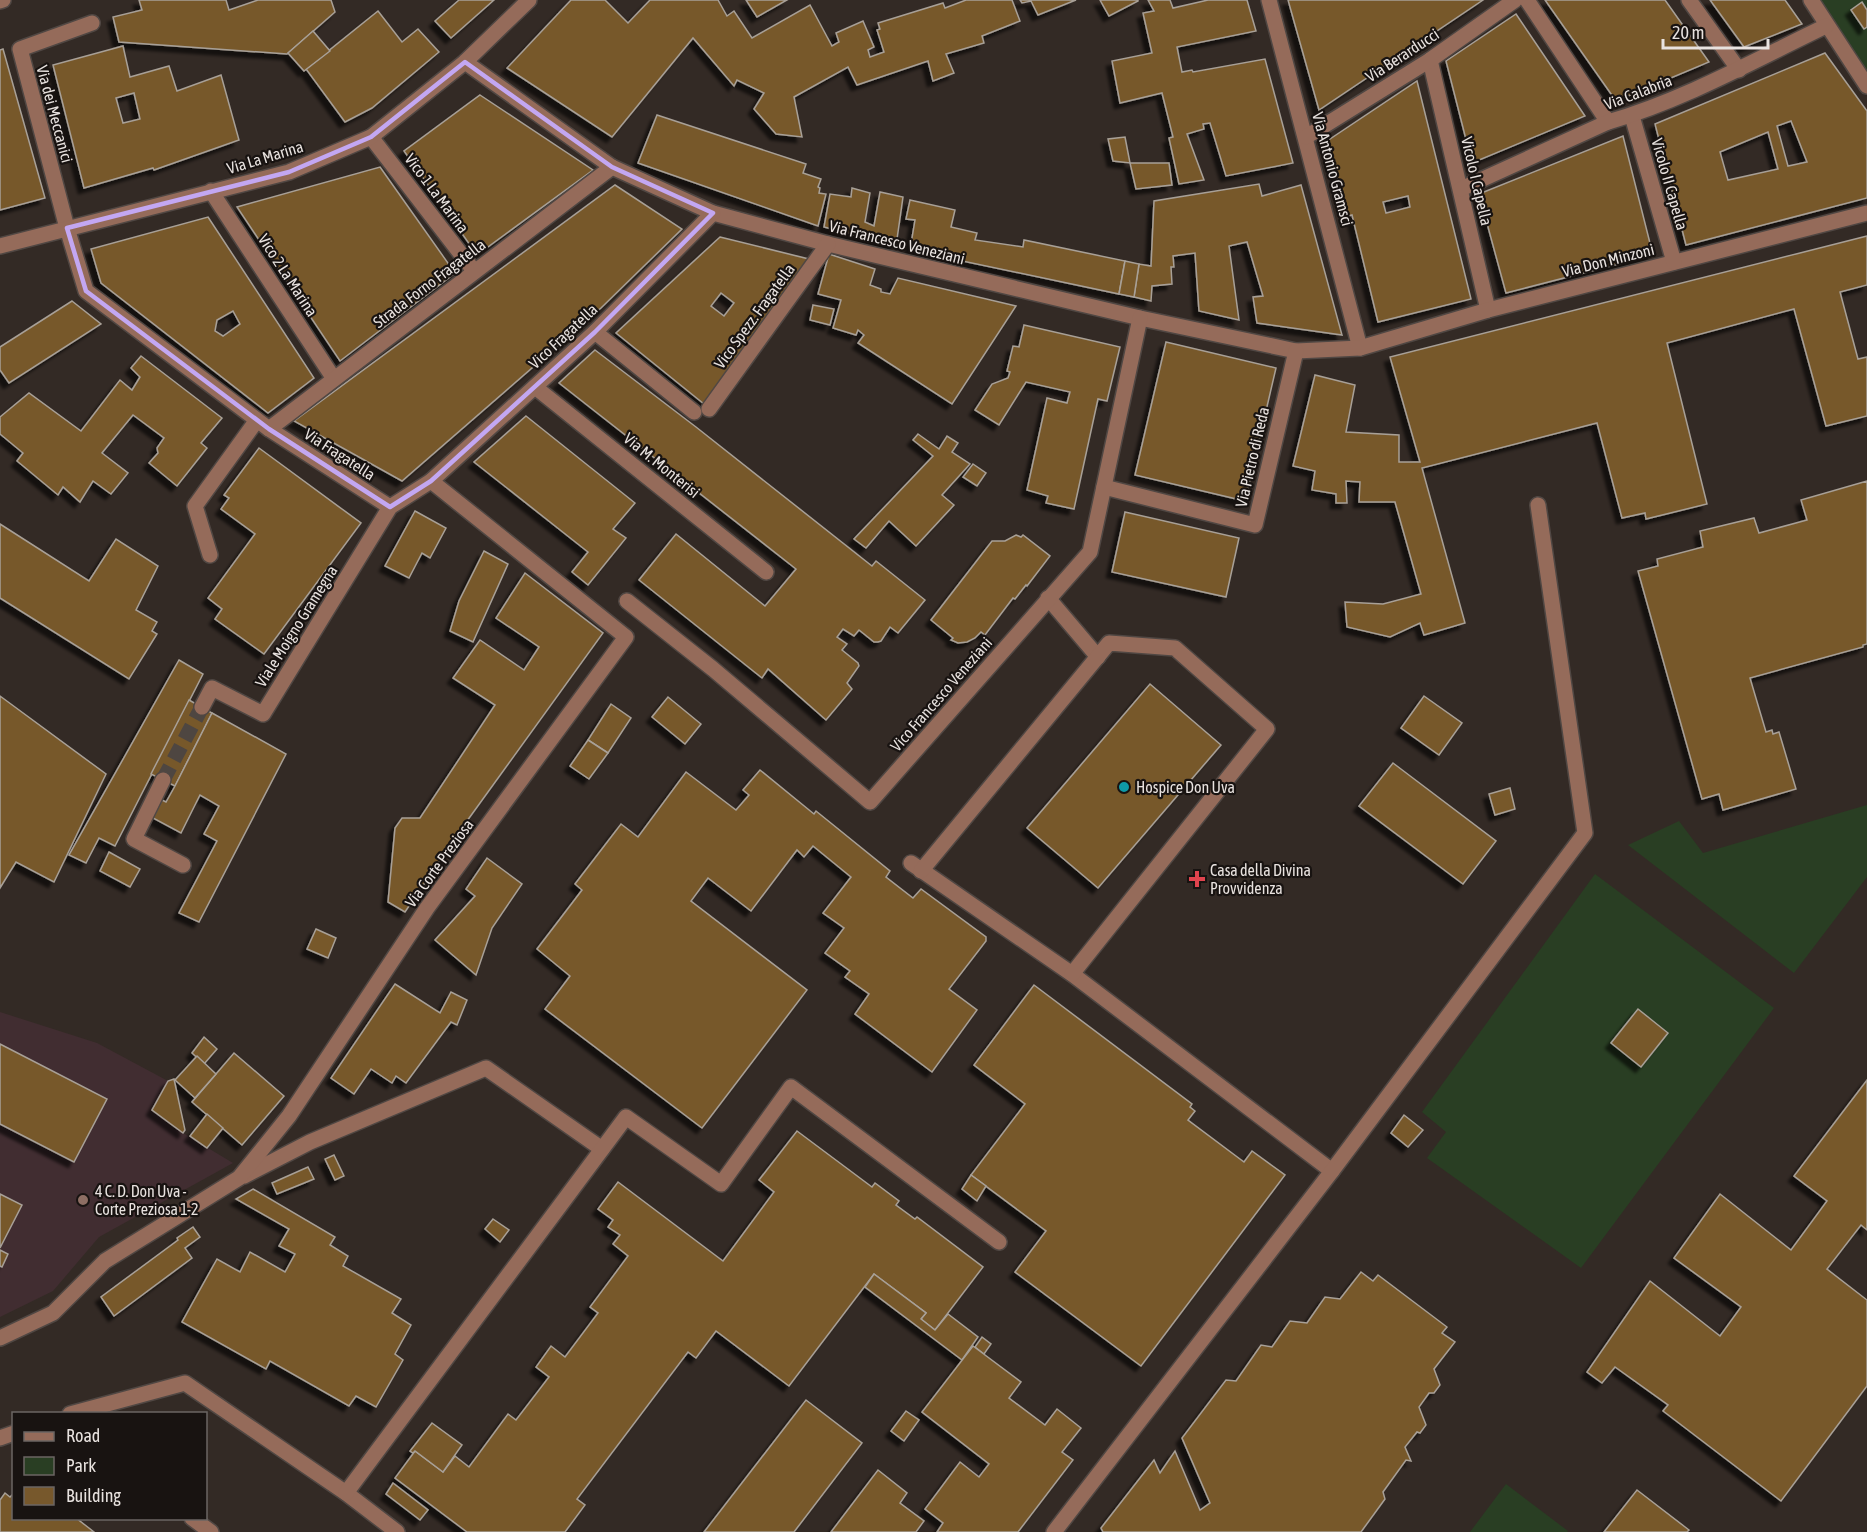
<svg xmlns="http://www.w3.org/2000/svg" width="1867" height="1532" font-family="'Asap Condensed',sans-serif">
<defs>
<filter id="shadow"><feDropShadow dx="-5.5" dy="5.5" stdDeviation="1.5" flood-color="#0009"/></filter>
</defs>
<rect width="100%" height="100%" fill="#332a25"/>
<path fill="#412d31" d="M 0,1012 L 97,1043 L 168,1081 L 152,1110 L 183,1133 L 233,1163 L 99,1237 L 53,1291 L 0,1317 Z"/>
<g fill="#293e23">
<path d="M 1811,0 L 1867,0 L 1867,86 Z"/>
<path d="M 1867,805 L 1867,877 L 1794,973 L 1628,845 L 1679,821 L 1703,853 Z"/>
<path d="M 1595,874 L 1774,1008 L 1581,1268 L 1427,1158 L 1446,1132 L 1422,1112 Z"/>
<path d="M 1506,1484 L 1568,1531 L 1567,1532 L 1470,1532 Z"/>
</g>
<g fill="#77582c" stroke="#a8a097" stroke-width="1.5" fill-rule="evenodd" filter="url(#shadow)">
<path d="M 139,0 L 226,0 L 229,10 L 258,0 L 331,0 L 335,12 L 287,54 L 119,42 L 113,17 L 142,10 Z"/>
<path d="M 459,0 L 494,0 L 451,38 L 435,21 Z"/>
<path d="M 571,0 L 605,0 L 628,23 L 650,0 L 718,0 L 727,16 L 734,11 L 752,38 L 810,5 L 832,46 L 839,42 L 836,33 L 863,21 L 874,47 L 868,50 L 870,57 L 884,52 L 877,30 L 880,29 L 878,23 L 943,3 L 945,8 L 966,0 L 1012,0 L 1020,21 L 982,36 L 984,43 L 946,54 L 954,73 L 933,81 L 928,61 L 857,85 L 848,67 L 794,97 L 802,137 L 776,134 L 754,109 L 764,93 L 737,80 L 734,86 L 693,38 L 612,137 L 507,68 Z"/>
<path d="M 746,0 L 787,0 L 757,17 Z"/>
<path d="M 1020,0 L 1076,0 L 1038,15 L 1031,1 L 1022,3 Z"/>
<path d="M 1100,0 L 1138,0 L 1138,1 L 1109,16 Z"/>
<path d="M 1148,0 L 1170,0 L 1173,8 L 1208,0 L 1247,0 L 1256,31 L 1177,47 L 1182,72 L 1192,70 L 1193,72 L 1265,59 L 1293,163 L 1226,176 L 1210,123 L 1203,124 L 1204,129 L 1187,134 L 1204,180 L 1179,184 L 1169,138 L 1173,137 L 1162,93 L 1120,103 L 1112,61 L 1152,53 L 1143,13 L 1154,11 Z"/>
<path d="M 1288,0 L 1483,0 L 1319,110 Z"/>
<path d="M 1545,0 L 1665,0 L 1709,62 L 1616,101 Z"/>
<path d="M 1710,0 L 1785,0 L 1802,24 L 1744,47 Z"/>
<path d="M 1862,2 L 1867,10 L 1867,27 L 1864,29 L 1851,10 Z"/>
<path d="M 378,11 L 402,42 L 418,29 L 439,52 L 372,108 L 345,122 L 306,69 Z"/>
<path d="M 1516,14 L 1585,116 L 1472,163 L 1446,61 Z"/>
<path d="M 313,31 L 330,51 L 304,71 L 288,53 Z"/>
<path d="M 123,46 L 130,77 L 169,66 L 177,91 L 221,75 L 239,140 L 154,170 L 153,168 L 84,188 L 53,65 ZM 134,93 L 140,119 L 123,123 L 116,98 Z"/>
<path d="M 3,49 L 45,198 L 0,210 L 0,50 Z"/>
<path d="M 1825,53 L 1867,111 L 1867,198 L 1686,245 L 1655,124 ZM 1791,121 L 1807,162 L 1788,166 L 1777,126 ZM 1768,132 L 1778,169 L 1728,180 L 1720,152 Z"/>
<path d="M 1417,81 L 1471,299 L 1378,322 L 1352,215 L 1348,216 L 1327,141 ZM 1408,196 L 1410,207 L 1386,213 L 1383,202 Z"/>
<path d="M 480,95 L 593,170 L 477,255 L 404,151 Z"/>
<path d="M 657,115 L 806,164 L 803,173 L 821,179 L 818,187 L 820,188 L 819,193 L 826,194 L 818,226 L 638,163 Z"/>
<path d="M 1623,136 L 1653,255 L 1506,293 L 1479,194 Z"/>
<path d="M 1125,137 L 1130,163 L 1113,161 L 1108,139 Z"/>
<path d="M 1130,163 L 1169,163 L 1172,185 L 1136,189 Z"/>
<path d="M 380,167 L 455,273 L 340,361 L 237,207 Z"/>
<path d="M 1259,184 L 1262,196 L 1301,185 L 1342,335 L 1257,323 L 1253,297 L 1263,296 L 1247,242 L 1229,246 L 1239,320 L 1199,311 L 1195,253 L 1173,256 L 1174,267 L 1171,267 L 1172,284 L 1152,286 L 1151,301 L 1134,297 L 1139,264 L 1151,266 L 1154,201 Z"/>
<path d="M 615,185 L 682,229 L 601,308 L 402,481 L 294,421 Z"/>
<path d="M 852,188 L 870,193 L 865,222 L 874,226 L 880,192 L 903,197 L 896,246 L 824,227 L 830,194 L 851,197 Z"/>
<path d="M 910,200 L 955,210 L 951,227 L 977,233 L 975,240 L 1023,247 L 1024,240 L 1125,261 L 1119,294 L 910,250 L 915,220 L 906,219 Z"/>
<path d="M 208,217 L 314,378 L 268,413 L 101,283 L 91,249 ZM 233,311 L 240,324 L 223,336 L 215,331 L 217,320 Z"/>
<path d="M 1867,236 L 1867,285 L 1840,292 L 1858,359 L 1867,357 L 1867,416 L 1826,426 L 1794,309 L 1667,343 L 1707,504 L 1646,519 L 1645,513 L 1622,518 L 1597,423 L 1422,468 L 1465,623 L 1424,635 L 1420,623 L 1390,637 L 1347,627 L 1345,602 L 1383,604 L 1421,594 L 1395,502 L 1359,502 L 1360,482 L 1346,481 L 1347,503 L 1336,503 L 1336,494 L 1312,490 L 1315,471 L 1293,466 L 1315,375 L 1355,385 L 1346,432 L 1399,435 L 1399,462 L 1420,462 L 1390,357 Z"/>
<path d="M 720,237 L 809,259 L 704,404 L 616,333 ZM 721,293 L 734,303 L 724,316 L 711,306 Z"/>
<path d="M 829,254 L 875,269 L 870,285 L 881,289 L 881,292 L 890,294 L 898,278 L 1016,306 L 952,404 L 858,343 L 864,335 L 858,330 L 856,335 L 833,328 L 841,300 L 818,294 Z"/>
<path d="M 1125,261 L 1139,264 L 1134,297 L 1119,294 Z"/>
<path d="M 72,301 L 101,324 L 9,383 L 0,370 L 0,347 Z"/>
<path d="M 813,305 L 834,309 L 830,325 L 810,320 Z"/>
<path d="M 1024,325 L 1120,347 L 1107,401 L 1098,399 L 1074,509 L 1046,503 L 1048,496 L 1027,490 L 1047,398 L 1067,403 L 1070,392 L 1026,382 L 999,425 L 975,410 L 992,384 L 1008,378 L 1010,372 L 1007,371 L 1013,346 L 1019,347 Z"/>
<path d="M 1166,342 L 1276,368 L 1245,501 L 1135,475 Z"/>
<path d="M 595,350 L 696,427 L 872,566 L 876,561 L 925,600 L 898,633 L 890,627 L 881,641 L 878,642 L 874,642 L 859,630 L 854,636 L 843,629 L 837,637 L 847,644 L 842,650 L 858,663 L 859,666 L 847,683 L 852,689 L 826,720 L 768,669 L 762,678 L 639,580 L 676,534 L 765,606 L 796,569 L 559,383 Z"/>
<path d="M 141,356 L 222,418 L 201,443 L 207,448 L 177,486 L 149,463 L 158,453 L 157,448 L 164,438 L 133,415 L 102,453 L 128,473 L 111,494 L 93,481 L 80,502 L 63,487 L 58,495 L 17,461 L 23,453 L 0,434 L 0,417 L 29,393 L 81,431 L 120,380 L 132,390 L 140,377 L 131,368 Z"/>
<path d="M 526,416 L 635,503 L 613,529 L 626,538 L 588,585 L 572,572 L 588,552 L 474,462 Z"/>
<path d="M 918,434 L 939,449 L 947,436 L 958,443 L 952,452 L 970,464 L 942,495 L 954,505 L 916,546 L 889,521 L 866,548 L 854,539 L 933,456 L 913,440 Z"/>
<path d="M 259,448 L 361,523 L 264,654 L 215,619 L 222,609 L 208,598 L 255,534 L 221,509 L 229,498 L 224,495 Z"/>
<path d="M 973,464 L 986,473 L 977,486 L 963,477 Z"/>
<path d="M 1867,481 L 1867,644 L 1863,645 L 1863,647 L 1750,678 L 1766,732 L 1772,730 L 1773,734 L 1779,732 L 1796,789 L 1723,810 L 1719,794 L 1702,799 L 1638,571 L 1658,566 L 1657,559 L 1703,547 L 1700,531 L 1754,518 L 1759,533 L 1807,520 L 1801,500 Z"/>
<path d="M 415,511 L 446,528 L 430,558 L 422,553 L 409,578 L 385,566 Z"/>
<path d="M 1125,512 L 1239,538 L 1226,597 L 1112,572 Z"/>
<path d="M 0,524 L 89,581 L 116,539 L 158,566 L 136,610 L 157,622 L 152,631 L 157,634 L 129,679 L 0,598 Z"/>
<path d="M 1016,535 L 1021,537 L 1023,535 L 1050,556 L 1027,586 L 1026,585 L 1015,599 L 1013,598 L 985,635 L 981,632 L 975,638 L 967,642 L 958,643 L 951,640 L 953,638 L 931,620 L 992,541 L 1005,541 Z"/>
<path d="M 484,551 L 508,564 L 473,642 L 450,631 L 459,601 Z"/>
<path d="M 525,573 L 603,633 L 467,821 L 405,912 L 388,902 L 395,828 L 402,818 L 420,818 L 495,705 L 453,678 L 480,640 L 524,670 L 539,647 L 496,618 Z"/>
<path d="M 179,660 L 203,674 L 115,846 L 99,838 L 86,863 L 69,855 Z"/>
<path d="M 1150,684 L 1221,745 L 1098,888 L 1027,828 Z"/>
<path d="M 0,696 L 106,774 L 54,882 L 16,862 L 0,888 Z"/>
<path d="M 1424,696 L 1462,723 L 1439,755 L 1401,728 Z"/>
<path d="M 668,697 L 701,724 L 685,744 L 652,717 Z"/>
<path d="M 189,700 L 212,713 L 175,786 L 151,774 Z"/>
<path d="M 611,704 L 631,718 L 608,753 L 588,740 Z"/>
<path d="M 212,713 L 286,754 L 199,922 L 179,913 L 217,841 L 204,834 L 219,806 L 200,795 L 181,833 L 153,818 L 162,800 L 166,802 L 175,786 Z"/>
<path d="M 588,740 L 608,753 L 589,779 L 570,766 Z"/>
<path d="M 1393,763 L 1496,841 L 1463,884 L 1359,806 Z"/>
<path d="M 760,770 L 814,814 L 816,811 L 890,871 L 886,877 L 913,898 L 921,889 L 986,937 L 986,941 L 949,989 L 977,1010 L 932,1072 L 855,1014 L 869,994 L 845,977 L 850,971 L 825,953 L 844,928 L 823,913 L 851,877 L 813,846 L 804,857 L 797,850 L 751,911 L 708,878 L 691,901 L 807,990 L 702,1128 L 545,1009 L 570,976 L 537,949 L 582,890 L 575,884 L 621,824 L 638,837 L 686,772 L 736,810 L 749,795 L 743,790 Z"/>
<path d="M 1510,788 L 1515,809 L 1495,815 L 1489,794 Z"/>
<path d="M 109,852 L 140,869 L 130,887 L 100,871 Z"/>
<path d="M 487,858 L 522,884 L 492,928 L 476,975 L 435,940 L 475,896 L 466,889 Z"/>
<path d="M 316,929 L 336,938 L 328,958 L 307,949 Z"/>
<path d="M 395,984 L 440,1013 L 451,992 L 467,1000 L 457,1025 L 451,1022 L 406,1083 L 396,1076 L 392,1083 L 371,1069 L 354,1094 L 331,1078 Z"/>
<path d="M 1034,985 L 1192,1104 L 1190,1107 L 1195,1111 L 1188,1120 L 1244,1162 L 1252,1151 L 1285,1175 L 1141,1366 L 1015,1272 L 1046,1231 L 971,1175 L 1025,1104 L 974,1065 Z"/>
<path d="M 1638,1009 L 1668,1033 L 1641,1067 L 1611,1043 Z"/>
<path d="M 204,1037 L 217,1049 L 204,1064 L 192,1053 Z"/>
<path d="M 0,1044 L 107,1099 L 74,1162 L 0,1124 Z"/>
<path d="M 234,1053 L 284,1096 L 242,1145 L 192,1102 Z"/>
<path d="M 197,1056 L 216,1074 L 195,1098 L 175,1080 Z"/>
<path d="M 174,1079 L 185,1130 L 183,1133 L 152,1110 L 168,1081 Z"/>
<path d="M 1867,1080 L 1867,1230 L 1861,1225 L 1827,1269 L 1867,1300 L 1867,1386 L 1781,1501 L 1663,1411 L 1668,1405 L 1615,1367 L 1602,1383 L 1587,1372 L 1650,1281 L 1720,1336 L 1741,1307 L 1674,1258 L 1720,1194 L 1791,1250 L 1827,1201 L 1794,1176 Z"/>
<path d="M 207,1114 L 223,1128 L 207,1148 L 190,1136 Z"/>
<path d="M 1404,1115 L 1423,1130 L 1408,1147 L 1391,1133 Z"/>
<path d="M 797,1131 L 872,1187 L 875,1183 L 899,1201 L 896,1205 L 915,1219 L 917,1217 L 983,1267 L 935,1330 L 921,1319 L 926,1313 L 874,1274 L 789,1386 L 716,1331 L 696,1358 L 688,1352 L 577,1499 L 585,1505 L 565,1532 L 467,1532 L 395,1478 L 415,1451 L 443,1472 L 455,1456 L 469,1467 L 508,1414 L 516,1420 L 549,1377 L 536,1367 L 551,1346 L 565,1357 L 598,1313 L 590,1307 L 628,1256 L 613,1244 L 620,1235 L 608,1227 L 613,1220 L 598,1209 L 618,1182 L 723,1261 L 774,1192 L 759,1180 Z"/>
<path d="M 334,1155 L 344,1176 L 335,1180 L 325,1159 Z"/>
<path d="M 308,1167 L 314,1179 L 277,1194 L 272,1183 Z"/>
<path d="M 971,1175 L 986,1186 L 977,1201 L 962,1189 Z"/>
<path d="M 253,1189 L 335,1237 L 330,1245 L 348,1256 L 343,1266 L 401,1299 L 392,1313 L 411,1325 L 395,1354 L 403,1360 L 376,1407 L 356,1396 L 349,1406 L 270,1361 L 266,1369 L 182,1322 L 217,1259 L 240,1272 L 250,1252 L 285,1272 L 295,1254 L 279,1246 L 289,1229 L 236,1199 Z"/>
<path d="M 0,1194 L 22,1205 L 0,1248 Z"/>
<path d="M 493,1219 L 509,1230 L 500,1242 L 485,1229 Z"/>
<path d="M 193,1227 L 200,1237 L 185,1248 L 192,1258 L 114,1316 L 101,1297 L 178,1240 L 177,1238 Z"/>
<path d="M 0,1250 L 8,1254 L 2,1267 L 0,1266 Z"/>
<path d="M 1361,1272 L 1373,1281 L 1378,1275 L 1447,1327 L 1442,1333 L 1455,1342 L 1434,1369 L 1440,1385 L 1434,1393 L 1429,1393 L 1419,1407 L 1426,1425 L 1420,1433 L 1417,1432 L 1405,1447 L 1411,1461 L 1406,1460 L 1383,1492 L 1385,1499 L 1361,1532 L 1103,1532 L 1101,1528 L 1154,1460 L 1160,1473 L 1175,1451 L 1200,1510 L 1210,1503 L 1182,1438 L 1226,1380 L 1236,1381 L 1261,1345 L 1272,1347 L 1290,1321 L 1307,1323 L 1325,1297 L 1340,1299 Z"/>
<path d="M 874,1274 L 926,1313 L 921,1319 L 935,1330 L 948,1314 L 978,1337 L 962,1360 L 865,1287 Z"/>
<path d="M 982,1337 L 991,1344 L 984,1354 L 975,1347 Z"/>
<path d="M 973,1346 L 1021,1382 L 1009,1398 L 1045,1425 L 1057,1409 L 1081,1428 L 1062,1452 L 1073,1460 L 1018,1532 L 937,1532 L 943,1523 L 925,1509 L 960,1462 L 979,1477 L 989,1464 L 922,1412 Z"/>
<path d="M 806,1400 L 862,1443 L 794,1532 L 704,1532 Z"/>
<path d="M 906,1411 L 919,1420 L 904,1441 L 891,1431 Z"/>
<path d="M 432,1423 L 462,1445 L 443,1472 L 415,1451 L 413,1453 L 410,1451 Z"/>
<path d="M 878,1470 L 907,1493 L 900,1503 L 924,1521 L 916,1532 L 831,1532 Z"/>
<path d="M 393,1483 L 428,1510 L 420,1520 L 386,1494 Z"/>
<path d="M 1637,1490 L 1689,1530 L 1687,1532 L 1604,1532 Z"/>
<path d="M 5,1493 L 10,1497 L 14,1493 L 14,1518 L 76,1518 L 94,1532 L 0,1532 L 0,1500 Z"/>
</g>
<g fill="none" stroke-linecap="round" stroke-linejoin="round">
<path stroke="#4e4641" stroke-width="15" stroke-dasharray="15 8" stroke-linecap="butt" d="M 163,780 L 202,707"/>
<g stroke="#504743" stroke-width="18">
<g id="minor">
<path d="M 1269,0 L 1360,348"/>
<path d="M 1527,0 L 1608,122"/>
<path d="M 1689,0 L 1739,70"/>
<path d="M 1811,0 L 1867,86"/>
<path d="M 0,1 L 3,0"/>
<path d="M 92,23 L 20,49 L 67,228 L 86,291 L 269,429 L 390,507"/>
<path d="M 1430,60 L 1488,310"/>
<path d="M 465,62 L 612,167 L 713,213 L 828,244 L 1140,318 L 1296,351 L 1360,348 L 1488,310 L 1867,213"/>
<path d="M 1632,116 L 1674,262"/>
<path d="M 371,137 L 474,271"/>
<path d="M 1306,137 L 1430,60 L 1515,0"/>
<path d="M 1461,189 L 1608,122 C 1684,100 1755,60 1826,26"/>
<path d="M 211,191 L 334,379"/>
<path d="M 0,246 L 289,172 L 371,137 L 465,62 L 529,0"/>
<path d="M 595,332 L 694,412"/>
<path d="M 535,387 L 766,572"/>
<path d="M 709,409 L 828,244"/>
<path d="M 269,429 L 612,167"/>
<path d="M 431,481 L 595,332 L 713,213"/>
<path d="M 1104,487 L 1255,525 L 1296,351"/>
<path d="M 210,555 L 195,506 L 257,420"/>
<path d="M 1048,598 L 1098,657"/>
<path d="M 627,601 L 713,669 L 870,802 L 1090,552 L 1140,318"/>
<path d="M 163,780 L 134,839 L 183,865"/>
<path d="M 911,863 L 1072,974 L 1332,1171"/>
<path d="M 921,871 L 1109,643 L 1175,648 L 1267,729 L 1072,974"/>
<path d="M 244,1176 L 310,1142 L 486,1068 L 602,1149"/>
<path d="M 0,1338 L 53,1313 L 105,1261 L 239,1178 L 289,1116 L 427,908 L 626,637 L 431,481 L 390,507 L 263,714 L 212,688 L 202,707"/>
<path d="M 70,1414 L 185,1383 L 346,1493 L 397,1532"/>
<path d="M 0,1438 L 14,1433"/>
<path d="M 346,1493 L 626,1117 L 721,1184 L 791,1087 L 999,1242"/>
<path d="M 192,1518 L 211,1532"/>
<path d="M 1054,1532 L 1332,1171 L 1585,833 L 1538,505"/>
</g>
</g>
<use href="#minor" stroke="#956b5a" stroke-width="15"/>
</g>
<path fill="none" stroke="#c3a7f2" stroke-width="4.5" stroke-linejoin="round" d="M 465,62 L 612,167 L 713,213 L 595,332 L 431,481 L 390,507 L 269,429 L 86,291 L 67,228 L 289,172 L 371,137 Z"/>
<circle fill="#0f9aa8" stroke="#181311" stroke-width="2" cx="1124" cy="787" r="6"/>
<path fill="#e0444e" stroke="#181311" stroke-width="2" d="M1194 870h6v6h6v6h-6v6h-6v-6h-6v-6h6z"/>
<circle fill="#8d6e63" stroke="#181311" stroke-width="2" cx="83" cy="1200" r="6"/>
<g text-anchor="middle" stroke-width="4.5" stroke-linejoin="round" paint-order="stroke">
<g font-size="16" fill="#e8e2df" stroke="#181311">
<text transform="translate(1402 55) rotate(-33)" y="6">Via Berarducci</text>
<text transform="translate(1638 92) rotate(-21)" y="6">Via Calabria</text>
<text transform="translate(55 114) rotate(75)" y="6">Via dei Meccanici</text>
<text transform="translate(265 157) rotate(-17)" y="6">Via La Marina</text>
<text transform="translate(1333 169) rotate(75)" y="6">Via Antonio Gramsci</text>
<text transform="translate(1477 181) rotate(77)" y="6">Vicolo I Capella</text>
<text transform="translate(1670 184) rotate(74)" y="6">Vicolo II Capella</text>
<text transform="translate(437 193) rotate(53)" y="6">Vico 1 La Marina</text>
<text transform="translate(897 242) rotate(14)" y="6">Via Francesco Veneziani</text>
<text transform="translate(1608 260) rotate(-14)" y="6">Via Don Minzoni</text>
<text transform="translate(288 275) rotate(57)" y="6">Vico 2 La Marina</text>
<text transform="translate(429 283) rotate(-37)" y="6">Strada Forno Fragatella</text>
<text transform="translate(754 316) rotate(-54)" y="6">Vico Spezz. Fragatella</text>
<text transform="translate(563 336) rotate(-43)" y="6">Vico Fragatella</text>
<text transform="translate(340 454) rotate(33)" y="6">Via Fragatella</text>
<text transform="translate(1252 457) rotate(-77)" y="6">Via Pietro di Reda</text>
<text transform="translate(662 465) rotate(39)" y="6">Via M. Monterisi</text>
<text transform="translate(296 626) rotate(-58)" y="6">Viale Moigno Gramegna</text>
<text transform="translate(941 694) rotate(-49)" y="6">Vico Francesco Veneziani</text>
<text transform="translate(439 863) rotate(-54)" y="6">Via Corte Preziosa</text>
</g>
<g font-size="16" fill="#e8e2df" stroke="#181311" text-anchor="start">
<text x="1136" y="793">Hospice Don Uva</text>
<text x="1210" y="876">Casa della Divina<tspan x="1210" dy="18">Provvidenza</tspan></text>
<text x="95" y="1197">4 C. D. Don Uva -<tspan x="95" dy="18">Corte Preziosa 1-2</tspan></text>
</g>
</g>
<rect x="12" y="1412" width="195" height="108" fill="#181311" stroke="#6b6663" stroke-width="1.5"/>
<rect x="24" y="1432" width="30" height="9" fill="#956b5a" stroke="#6b6663" stroke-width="1.5"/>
<text x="66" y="1442" font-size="18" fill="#e8e2df">Road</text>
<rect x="24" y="1457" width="30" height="18" fill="#293e23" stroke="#6b6663" stroke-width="1.5"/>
<text x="66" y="1472" font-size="18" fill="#e8e2df">Park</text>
<rect x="24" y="1487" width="30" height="18" fill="#77582c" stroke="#6b6663" stroke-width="1.5"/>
<text x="66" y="1502" font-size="18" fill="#e8e2df">Building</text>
<path d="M1663 39v9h105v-9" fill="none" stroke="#e8e2df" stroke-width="3"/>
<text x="1672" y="39" font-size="18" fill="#e8e2df" stroke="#181311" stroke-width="4.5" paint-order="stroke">20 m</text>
</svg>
